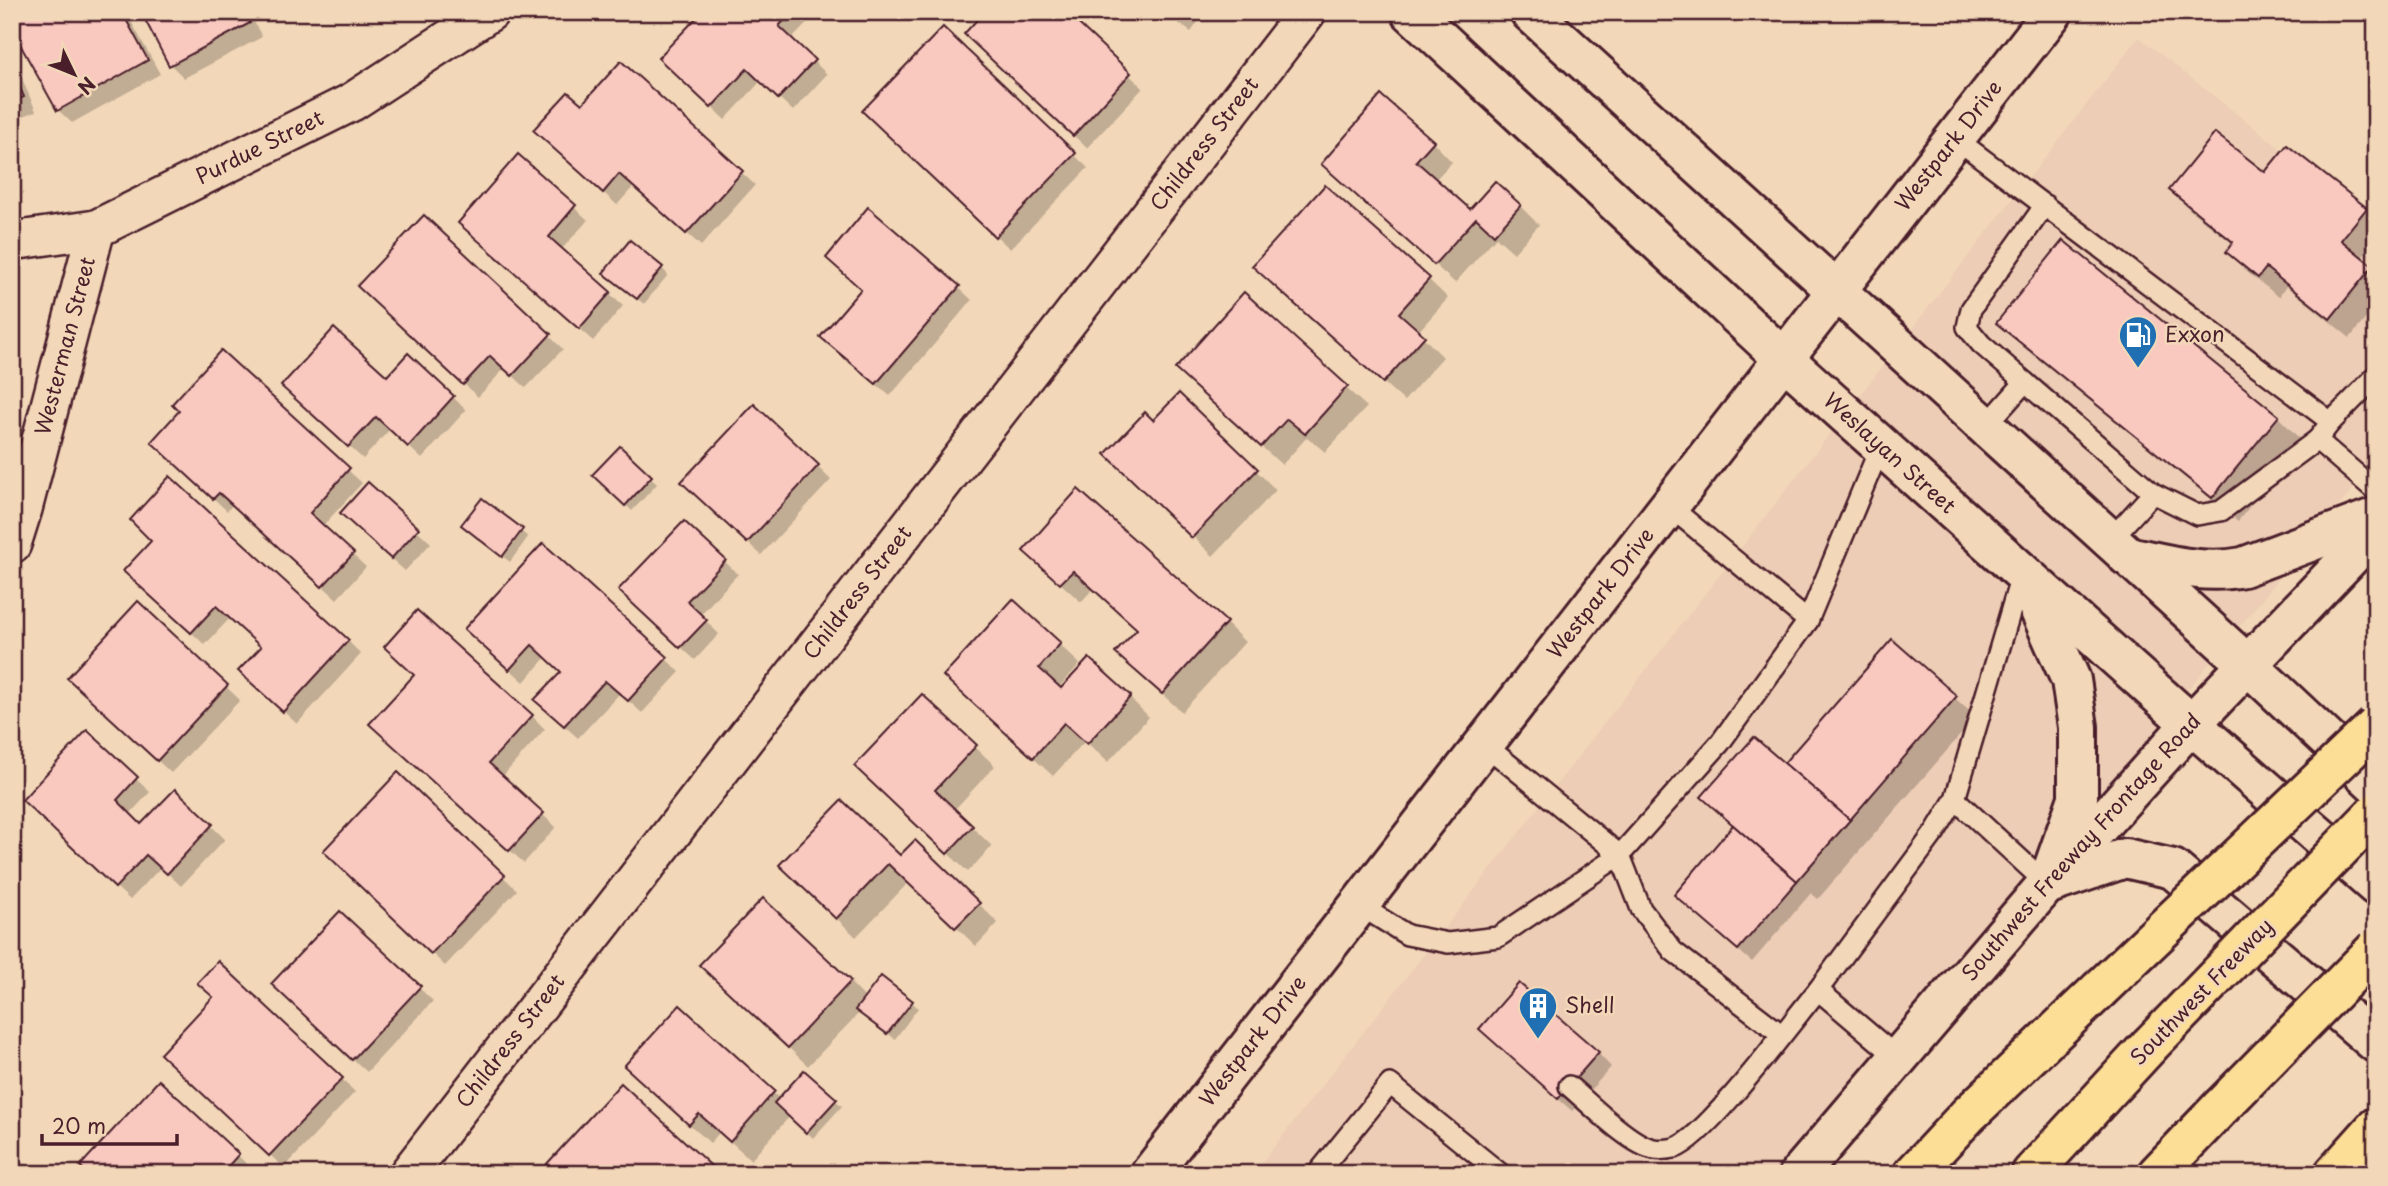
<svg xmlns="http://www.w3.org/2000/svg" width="2388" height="1186" font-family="'Playpen Sans',sans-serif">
<rect width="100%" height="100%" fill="#f2d8b9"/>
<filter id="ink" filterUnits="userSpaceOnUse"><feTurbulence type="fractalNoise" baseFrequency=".0143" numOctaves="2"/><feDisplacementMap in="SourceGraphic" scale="14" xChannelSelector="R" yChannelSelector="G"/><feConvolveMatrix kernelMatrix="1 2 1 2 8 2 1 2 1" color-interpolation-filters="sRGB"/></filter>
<g filter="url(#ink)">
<path fill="#edcdb5" d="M 2139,37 L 2376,223 L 2376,461 L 1789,1174 L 1253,1174 Z"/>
<g fill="#0003">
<path d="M 12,12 L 126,12 L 160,74 L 72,123 L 58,110 Z"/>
<path d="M 143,12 L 249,12 L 262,37 L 184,78 L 171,65 Z"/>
<path d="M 704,12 L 818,12 L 791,40 L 827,74 L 793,111 L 761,81 L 725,120 L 674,71 Z"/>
<path d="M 986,12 L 1080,12 L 1073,21 L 1143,88 L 1087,148 L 979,47 Z"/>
<path d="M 1163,12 L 1205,12 L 1191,32 Z"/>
<path d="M 943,29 L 1088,168 L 1010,249 L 878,124 Z"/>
<path d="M 12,56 L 36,111 L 12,121 Z"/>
<path d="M 622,63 L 755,185 L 701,246 L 634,186 L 617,205 L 549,143 Z"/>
<path d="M 1433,142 L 1452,162 L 1435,180 L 1470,211 L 1520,206 L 1539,225 L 1514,253 L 1496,237 L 1455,283 L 1323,164 Z"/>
<path d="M 518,157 L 588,220 L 561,250 L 623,306 L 593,341 L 474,236 Z"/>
<path d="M 2171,190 L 2365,209 L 2376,220 L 2376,240 L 2361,258 L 2376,271 L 2376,306 L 2350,338 L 2286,286 L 2279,297 L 2247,272 L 2228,252 L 2234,245 L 2190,210 Z"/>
<path d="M 424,218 L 563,349 L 526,388 L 505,368 L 478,397 L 373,299 Z"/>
<path d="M 662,268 L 668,275 L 644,304 L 612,279 Z"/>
<path d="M 1428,279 L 1448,298 L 1418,332 L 1443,357 L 1404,401 L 1274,285 Z"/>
<path d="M 958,287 L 972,300 L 890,396 L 836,350 Z"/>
<path d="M 1244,295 L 1367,407 L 1325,452 L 1307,437 L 1282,465 L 1197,389 Z"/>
<path d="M 1999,322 L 2278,417 L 2302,441 L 2238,521 L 2023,347 Z"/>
<path d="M 221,353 L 362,483 L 322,527 L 366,567 L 337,599 L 233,504 L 227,511 L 167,455 L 182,412 Z"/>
<path d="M 387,379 L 453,397 L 466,410 L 422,459 L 390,429 L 363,459 L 297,399 Z"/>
<path d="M 1179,395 L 1276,490 L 1213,556 L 1127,473 Z"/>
<path d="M 754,406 L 831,480 L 761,555 L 697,495 Z"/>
<path d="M 620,449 L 657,484 L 632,511 L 595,475 Z"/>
<path d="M 368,485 L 431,543 L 405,571 L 355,526 Z"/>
<path d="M 482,500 L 528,537 L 510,562 L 469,531 Z"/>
<path d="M 684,523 L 738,574 L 700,615 L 719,634 L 695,660 L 634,603 Z"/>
<path d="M 153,541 L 348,641 L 361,654 L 297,724 L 254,684 L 262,648 L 230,618 L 205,645 L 139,584 Z"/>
<path d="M 543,546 L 680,672 L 642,713 L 620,693 L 578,738 L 550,713 L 563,672 L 546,657 L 524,682 L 480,642 Z"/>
<path d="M 1025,551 L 1226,623 L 1245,642 L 1182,712 L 1137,672 L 1138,630 L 1093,589 L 1081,602 Z"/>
<path d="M 1013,601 L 1080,664 L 1059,687 L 1062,690 L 1129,697 L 1149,717 L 1108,762 L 1085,741 L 1053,776 L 965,696 Z"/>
<path d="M 139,604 L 240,700 L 171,773 L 83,691 Z"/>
<path d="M 1892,642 L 1976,717 L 1818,899 L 1811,893 L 1752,962 L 1689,908 L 1735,826 L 1704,797 L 1785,765 Z"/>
<path d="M 922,696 L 995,766 L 954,810 L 992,846 L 968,872 L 876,786 Z"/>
<path d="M 532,716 L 545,729 L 502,777 L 556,827 L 524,863 L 385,738 Z"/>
<path d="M 87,733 L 150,792 L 129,815 L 141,827 L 175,791 L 225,839 L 181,886 L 161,867 L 130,900 L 37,813 Z"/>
<path d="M 398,775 L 517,890 L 445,966 L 339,864 Z"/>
<path d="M 900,858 L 979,904 L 998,923 L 976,946 L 909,882 L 856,937 L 801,884 Z"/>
<path d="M 340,913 L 433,1001 L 367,1072 L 287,998 Z"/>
<path d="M 850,982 L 866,999 L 912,1002 L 918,1008 L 895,1039 L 860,1012 L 808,1066 L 721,984 Z"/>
<path d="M 680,1007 L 780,1099 L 835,1100 L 842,1106 L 813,1138 L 790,1116 L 751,1160 L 720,1132 L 710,1143 L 646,1085 Z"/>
<path d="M 1494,1042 L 1598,1053 L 1611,1067 L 1572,1111 Z"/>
<path d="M 175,1067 L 342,1079 L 355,1092 L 284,1168 Z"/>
<path d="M 159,1082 L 251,1168 L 246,1174 L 90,1174 Z"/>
</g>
<g fill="#f9c9c0" stroke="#4a1f2b" stroke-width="2">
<path d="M 12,12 L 122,12 L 148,60 L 57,111 L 12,30 Z"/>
<path d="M 141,12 L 244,12 L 250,23 L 169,66 Z"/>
<path d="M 702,12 L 792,12 L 779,26 L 815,60 L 778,99 L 747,69 L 711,108 L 658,58 Z"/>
<path d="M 984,12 L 1066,12 L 1131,73 L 1073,136 L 964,34 Z"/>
<path d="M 1166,12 L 1182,12 L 1177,20 Z"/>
<path d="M 943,27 L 1076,153 L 995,237 L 862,111 Z"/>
<path d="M 621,61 L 743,171 L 686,234 L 619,174 L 603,193 L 533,130 L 568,92 L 582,104 Z"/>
<path d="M 12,70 L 24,97 L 12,102 Z"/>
<path d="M 1381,95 L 1434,141 L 1416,161 L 1470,209 L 1495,181 L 1521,205 L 1494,235 L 1476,218 L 1434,265 L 1321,164 Z"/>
<path d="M 2215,133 L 2265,172 L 2287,145 L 2367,208 L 2341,240 L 2373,266 L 2330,319 L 2266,268 L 2258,278 L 2226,252 L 2233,242 L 2169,190 Z"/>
<path d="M 518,154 L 576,205 L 549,237 L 611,292 L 579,329 L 458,223 Z"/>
<path d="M 1325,185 L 1430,278 L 1399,313 L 1425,336 L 1383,383 L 1252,266 Z"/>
<path d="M 868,207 L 960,286 L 876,384 L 820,337 L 861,289 L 826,258 Z"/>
<path d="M 424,215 L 551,334 L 512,376 L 490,356 L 463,385 L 357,286 Z"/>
<path d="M 630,240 L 663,267 L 637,299 L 603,273 Z"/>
<path d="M 2063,240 L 2279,416 L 2212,498 L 1996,323 Z"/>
<path d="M 1244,292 L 1348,386 L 1305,434 L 1287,419 L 1261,447 L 1175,369 Z"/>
<path d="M 334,328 L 387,376 L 408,353 L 454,396 L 408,447 L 376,417 L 348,447 L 281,386 Z"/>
<path d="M 221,350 L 350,468 L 310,513 L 354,553 L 322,587 L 219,493 L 213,499 L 151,442 L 179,411 L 172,404 Z"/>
<path d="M 1179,393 L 1258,469 L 1192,538 L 1105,454 L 1145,412 L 1153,420 Z"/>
<path d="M 754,404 L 819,465 L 747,543 L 681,482 Z"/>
<path d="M 620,446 L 652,476 L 625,506 L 592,475 Z"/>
<path d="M 170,476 L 349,640 L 283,712 L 238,671 L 261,647 L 216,606 L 191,633 L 123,571 L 151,541 L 130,520 Z"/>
<path d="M 368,482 L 419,528 L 391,559 L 340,513 Z"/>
<path d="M 1078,489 L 1227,622 L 1162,694 L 1115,653 L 1137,629 L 1073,571 L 1060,584 L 1023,551 Z"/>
<path d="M 482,498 L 523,529 L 502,557 L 461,525 Z"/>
<path d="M 684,521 L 726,560 L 687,601 L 707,620 L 680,648 L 618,590 Z"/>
<path d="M 543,543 L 668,657 L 628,701 L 605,681 L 564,726 L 534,700 L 561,672 L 532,645 L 509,670 L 464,629 Z"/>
<path d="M 1013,599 L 1061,643 L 1039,668 L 1061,688 L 1089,658 L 1131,696 L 1087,744 L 1064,723 L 1033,758 L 943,676 Z"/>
<path d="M 138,601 L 228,685 L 157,761 L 67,678 Z"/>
<path d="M 417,610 L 533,715 L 489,763 L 544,813 L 509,851 L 369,724 L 414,675 L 384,647 Z"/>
<path d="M 1892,639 L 1957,696 L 1850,820 L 1784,763 Z"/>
<path d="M 922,694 L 977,745 L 935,790 L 973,826 L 947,854 L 854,766 Z"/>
<path d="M 87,730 L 138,777 L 117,800 L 141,824 L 175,789 L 213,824 L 167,874 L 146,855 L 115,888 L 22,800 Z"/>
<path d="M 1754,737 L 1850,820 L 1797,881 L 1701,797 Z"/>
<path d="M 398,772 L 505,875 L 431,954 L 323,851 Z"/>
<path d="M 842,800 L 900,855 L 915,840 L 980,903 L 955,928 L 888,864 L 836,919 L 779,865 Z"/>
<path d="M 1733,825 L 1797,881 L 1738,950 L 1674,895 Z"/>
<path d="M 763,898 L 851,981 L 788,1048 L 699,965 Z"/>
<path d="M 340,911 L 421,986 L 352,1060 L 271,984 Z"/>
<path d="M 218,961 L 343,1078 L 269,1156 L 160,1054 L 213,997 L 197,983 Z"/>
<path d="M 881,976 L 913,1001 L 887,1034 L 855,1010 Z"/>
<path d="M 1519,983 L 1599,1052 L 1558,1099 L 1479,1029 Z"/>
<path d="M 680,1005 L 775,1091 L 730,1142 L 699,1114 L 689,1125 L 624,1066 Z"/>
<path d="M 804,1070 L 837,1099 L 806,1133 L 774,1103 Z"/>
<path d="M 159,1080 L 239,1154 L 221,1174 L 88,1174 L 80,1166 Z"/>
<path d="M 621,1083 L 720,1174 L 552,1174 L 544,1167 Z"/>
</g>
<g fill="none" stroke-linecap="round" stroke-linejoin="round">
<g stroke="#4a1f2b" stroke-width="24">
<g id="service">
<path d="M 1955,138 L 2331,422"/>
<path d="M 2045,205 L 1971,309 L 1967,327 L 1981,344 L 2153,493 L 2197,515 L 2221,511 L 2317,440"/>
<path d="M 2376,376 L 2331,422 L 2317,440 L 2376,491"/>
<path d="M 1985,427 L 2025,382"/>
<path d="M 1669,506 L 1808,621"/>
<path d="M 2110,540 L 2153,493"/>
<path d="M 1484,744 L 1620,855 L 1641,909 L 1673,951 L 1781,1034"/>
<path d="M 1955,799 L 2047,884"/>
<path d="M 1359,905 L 1407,935 L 1448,943 L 1498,937 L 1620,855 L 1720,743 L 1808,621 L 1881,445"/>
<path d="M 1818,990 L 1935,832 L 1955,799 L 2021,576"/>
<path d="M 1569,1086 C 1588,1102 1631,1146 1654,1149 C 1660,1150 1670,1149 1675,1148 C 1707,1137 1792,1021 1818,990 L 1898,1058"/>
<path d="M 1317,1174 L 1390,1084 L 1501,1174"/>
</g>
</g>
<g stroke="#4a1f2b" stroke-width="42">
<g id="minor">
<path id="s1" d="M 12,241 L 96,229 L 352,102 L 490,12"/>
<path id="s2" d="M 12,544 L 23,509 L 96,229"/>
<path id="s3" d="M 408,1174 L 1307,12"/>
</g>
</g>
<g stroke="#4a1f2b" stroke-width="44">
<g id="secondary">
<path id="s4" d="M 1411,12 L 1783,358 L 2191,724 L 2376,886"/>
<path d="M 1530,12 L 2248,665 L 2376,785"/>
<path d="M 2127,556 C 2167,564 2203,575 2243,567 L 2376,517"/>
<path d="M 2029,586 L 2071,680 L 2078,727 L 2078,798 L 2054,866"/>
<path d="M 2049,884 L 2125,858 L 2173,869 L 2376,1043"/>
<path id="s5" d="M 1150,1174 L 2053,12"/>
<path id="s6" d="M 1799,1174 L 2047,884 L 2191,724 L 2376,530"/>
</g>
</g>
<g stroke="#4a1f2b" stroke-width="44">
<g id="motorway">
<path d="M 1913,1174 L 1968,1115 L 2099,990"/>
<path d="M 2031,1174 L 2150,1045"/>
<path d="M 2157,1174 L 2221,1107"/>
<path d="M 2334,1174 L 2376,1127"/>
</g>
</g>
<use href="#service" stroke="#f2d8b9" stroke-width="19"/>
<use href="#minor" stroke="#f2d8b9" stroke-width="37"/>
<use href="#secondary" stroke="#f2d8b9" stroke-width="38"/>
<use href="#motorway" stroke="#fcde96" stroke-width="38"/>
<g stroke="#4a1f2b" stroke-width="44" stroke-linecap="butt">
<g id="motorway-bridge">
<path d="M 2099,990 L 2376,726"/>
<path d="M 2150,1045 L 2376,812"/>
<path d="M 2221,1107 L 2376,949"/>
</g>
</g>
<use href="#motorway-bridge" stroke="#fcde96" stroke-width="38"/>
</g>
</g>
<defs>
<g id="fuel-pin" transform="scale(2.0125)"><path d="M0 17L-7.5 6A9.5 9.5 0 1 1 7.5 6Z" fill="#1f6fb2" stroke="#f2d8b9"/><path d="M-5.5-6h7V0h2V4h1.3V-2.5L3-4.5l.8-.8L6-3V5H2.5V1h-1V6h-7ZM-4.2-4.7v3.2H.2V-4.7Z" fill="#fff"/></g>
<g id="building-pin" transform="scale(2.0125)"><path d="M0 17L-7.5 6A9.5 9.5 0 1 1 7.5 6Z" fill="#1f6fb2" stroke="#f2d8b9"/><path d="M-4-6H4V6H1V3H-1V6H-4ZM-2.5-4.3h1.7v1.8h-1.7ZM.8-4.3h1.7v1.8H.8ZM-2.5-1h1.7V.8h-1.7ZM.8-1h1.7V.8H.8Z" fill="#fff"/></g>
</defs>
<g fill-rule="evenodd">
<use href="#fuel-pin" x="2138" y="335"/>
<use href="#building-pin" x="1538" y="1006"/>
</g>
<g text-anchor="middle" stroke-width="5" stroke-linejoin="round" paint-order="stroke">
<g font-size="21" fill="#4a1f2b" stroke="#f2d8b9">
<text dy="7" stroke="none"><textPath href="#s3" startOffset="1302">Childress Street</textPath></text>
<text dy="7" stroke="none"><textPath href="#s5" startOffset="1302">Westpark Drive</textPath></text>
<text dy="7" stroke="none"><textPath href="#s1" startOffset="268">Purdue Street</textPath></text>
<text dy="7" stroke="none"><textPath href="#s2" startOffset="205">Westerman Street</textPath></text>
<text dy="7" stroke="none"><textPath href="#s4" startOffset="651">Weslayan Street</textPath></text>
<text dy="7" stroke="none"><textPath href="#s3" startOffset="735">Childress Street</textPath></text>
<text dy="7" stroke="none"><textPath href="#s5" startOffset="735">Westpark Drive</textPath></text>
<text dy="7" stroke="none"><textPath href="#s6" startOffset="432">Southwest Freeway Frontage Road</textPath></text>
<text transform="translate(2202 992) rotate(-46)" y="7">Southwest Freeway</text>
<text dy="7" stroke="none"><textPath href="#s3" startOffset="168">Childress Street</textPath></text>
<text dy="7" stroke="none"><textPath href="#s5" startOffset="168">Westpark Drive</textPath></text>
</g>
<g font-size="21" fill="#4a1f2b" stroke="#f2d8b9" text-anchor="start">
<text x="2165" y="342">Exxon</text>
<text x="1565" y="1013">Shell</text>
</g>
</g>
<rect width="2388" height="1186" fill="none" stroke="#f2d8b9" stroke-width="42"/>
<rect x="21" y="21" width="2346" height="1144" fill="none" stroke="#4a1f2b" stroke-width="2.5" filter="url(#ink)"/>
<g transform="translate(74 74) rotate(133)" stroke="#f2d8b9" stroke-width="5" paint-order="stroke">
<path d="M0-5L12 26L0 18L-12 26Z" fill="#4a1f2b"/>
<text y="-10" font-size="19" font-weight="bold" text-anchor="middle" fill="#4a1f2b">N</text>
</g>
<path d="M42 1134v10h135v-10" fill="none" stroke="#4a1f2b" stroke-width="3.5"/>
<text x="52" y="1134" font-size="21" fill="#4a1f2b" stroke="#f2d8b9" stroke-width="5" paint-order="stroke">20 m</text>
</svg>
